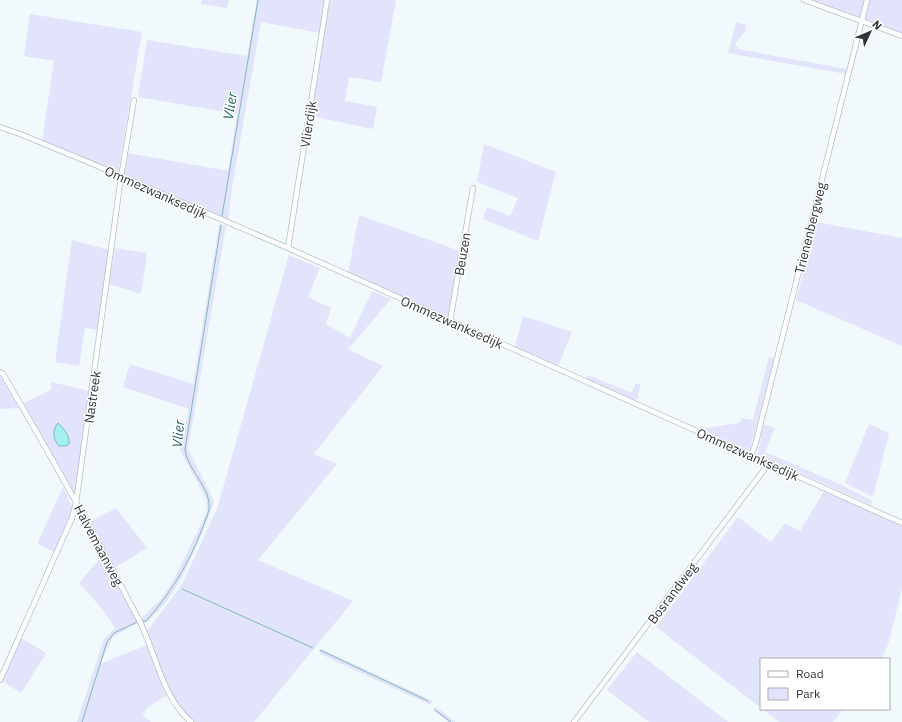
<svg xmlns="http://www.w3.org/2000/svg" width="902" height="722" font-family="'IBM Plex Sans',sans-serif">
<rect width="100%" height="100%" fill="#f2f9fd"/>
<g fill="#e1e4fb">
<path d="M 202,0 L 229,0 L 227,8 L 201,4 Z"/>
<path d="M 257,0 L 325,0 L 320,33 L 261,22 L 232,188 L 228,221 L 124,176 L 128,153 L 228,171 L 237,114 L 138,97 L 147,40 L 247,56 Z"/>
<path d="M 330,0 L 396,0 L 381,82 L 349,77 L 345,101 L 377,107 L 373,129 L 311,116 Z"/>
<path d="M 806,0 L 866,0 L 862,18 L 860,17 L 859,20 Z"/>
<path d="M 869,0 L 902,0 L 902,35 L 864,22 Z"/>
<path d="M 30,14 L 142,32 L 118,173 L 42,141 L 54,61 L 24,56 Z"/>
<path d="M 736,22 L 747,25 L 745,32 L 735,44 L 738,49 L 847,69 L 846,74 L 728,53 Z"/>
<path d="M 484,144 L 556,172 L 538,241 L 483,219 L 487,207 L 510,216 L 518,198 L 477,182 Z"/>
<path d="M 359,215 L 460,251 L 449,317 L 348,273 Z"/>
<path d="M 816,222 L 902,238 L 902,346 L 796,300 Z"/>
<path d="M 219,225 L 226,226 L 188,449 L 214,501 L 211,511 C 194,550 179,598 144,624 L 141,619 L 161,599 L 173,581 L 207,512 L 206,499 L 180,450 L 189,409 L 123,387 L 130,364 L 193,384 Z"/>
<path d="M 72,240 L 109,250 L 98,330 L 85,328 L 79,366 L 55,362 Z"/>
<path d="M 115,248 L 147,253 L 141,294 L 109,284 Z"/>
<path d="M 289,255 L 320,268 L 308,297 L 331,308 L 326,324 L 350,338 L 372,291 L 391,299 L 348,349 L 383,366 L 314,454 L 337,464 L 258,560 L 353,601 L 254,722 L 193,722 L 170,697 L 147,631 L 181,586 L 217,509 Z"/>
<path d="M 523,316 L 572,332 L 558,366 L 515,347 Z"/>
<path d="M 769,357 L 774,358 L 750,451 L 700,429 L 739,423 L 742,418 L 753,420 Z"/>
<path d="M 588,375 L 632,393 L 635,384 L 641,384 L 637,399 L 635,400 L 586,379 Z"/>
<path d="M 0,376 L 19,408 L 0,409 Z"/>
<path d="M 51,382 L 90,391 L 75,495 L 40,437 L 24,403 L 51,390 Z"/>
<path d="M 764,424 L 775,428 L 765,452 L 842,485 L 872,501 L 871,505 L 757,454 Z"/>
<path d="M 869,424 L 889,433 L 873,497 L 845,483 Z"/>
<path d="M 63,487 L 73,508 L 54,552 L 40,545 L 38,542 Z"/>
<path d="M 824,491 L 902,526 L 902,589 L 888,645 L 881,659 L 761,659 L 761,708 L 656,627 L 738,517 L 771,542 L 785,523 L 800,531 Z"/>
<path d="M 116,508 L 147,548 L 115,568 L 88,523 Z"/>
<path d="M 101,557 L 138,623 L 113,637 L 100,664 L 147,645 L 166,696 L 148,707 L 142,715 L 151,722 L 77,722 L 104,639 L 115,628 L 103,610 L 79,583 Z"/>
<path d="M 21,638 L 46,653 L 21,693 L 2,681 Z"/>
<path d="M 321,649 L 433,701 L 430,705 L 333,660 L 319,653 Z"/>
<path d="M 637,652 L 728,722 L 649,722 L 607,690 Z"/>
<path d="M 436,706 L 436,707 L 456,722 L 448,722 L 433,710 Z"/>
<path d="M 762,709 L 843,709 L 833,722 L 779,722 Z"/>
</g>
<path fill="#a2f0f0" stroke="#80b8b8" d="M 58,423 C 64,429 70,435 69,444 L 66,446 L 59,446 C 53,440 52,429 58,423 Z"/>
<g fill="none" stroke-linecap="round" stroke-linejoin="round">
<g stroke="#80b8b8" stroke-width="1">
<path d="M 222,216 L 258,0"/>
<path d="M 182,589 L 313,648"/>
<path d="M 142,621 L 146,621 C 174,590 196,551 209,510 C 212,488 187,470 185,449 L 221,225"/>
<path d="M 320,650 L 428,701"/>
<path d="M 435,710 L 451,722"/>
<path d="M 82,722 L 107,642 L 114,633 L 137,622"/>
</g>
<g stroke="#b4bfc7" stroke-width="6">
<g id="minor">
<path d="M 804,0 L 902,36"/>
<path d="M 0,127 L 20,134 L 88,162 L 288,248 L 902,523"/>
<path d="M 288,248 L 327,0"/>
<path d="M 450,321 L 473,188"/>
<path d="M 0,372 L 3,374 C 50,454 95,535 138,618 C 156,652 161,696 191,722"/>
<path d="M 751,455 L 755,446 L 867,0"/>
<path d="M 0,680 L 72,518 L 76,503 L 121,177 L 134,100"/>
<path d="M 574,722 L 769,463"/>
</g>
</g>
<use href="#minor" stroke="#fff" stroke-width="4.5"/>
</g>
<g text-anchor="middle" stroke-width="3" stroke-linejoin="round" paint-order="stroke">
<g font-size="13" fill="#2f3437" stroke="#fff">
<text transform="translate(308 124) rotate(-81)" y="5">Vlierdijk</text>
<text transform="translate(156 192) rotate(24)" y="5">Ommezwanksedijk</text>
<text transform="translate(810 228) rotate(-76)" y="5">Trienenbergweg</text>
<text transform="translate(462 254) rotate(-80)" y="5">Beuzen</text>
<text transform="translate(452 322) rotate(24)" y="5">Ommezwanksedijk</text>
<text transform="translate(92 397) rotate(-82)" y="5">Nastreek</text>
<text transform="translate(748 454) rotate(24)" y="5">Ommezwanksedijk</text>
<text transform="translate(99 545) rotate(62)" y="5">Halvemaanweg</text>
<text transform="translate(672 593) rotate(-53)" y="5">Bosrandweg</text>
</g>
<g font-size="14" font-style="italic" fill="#206161" stroke="#fff">
<text transform="translate(230 106) rotate(-81)" y="5">Vlier</text>
<text transform="translate(178 434) rotate(-85)" y="5">Vlier</text>
</g>
</g>
<rect x="760" y="658" width="130" height="52" fill="#ffffff" stroke="#acaeaf"/>
<rect x="768" y="671" width="20" height="6" fill="#ffffff" stroke="#acaeaf"/>
<text x="796" y="678" font-size="12" fill="#2f3437">Road</text>
<rect x="768" y="688" width="20" height="12" fill="#e1e4fb" stroke="#acaeaf"/>
<text x="796" y="698" font-size="12" fill="#2f3437">Park</text>
<g transform="translate(870 32) rotate(46)" stroke="#ffffff" stroke-width="3" paint-order="stroke">
<path d="M0-3L7 15L0 10L-7 15Z" fill="#2f3437"/>
<text y="-6" font-size="11" font-weight="bold" text-anchor="middle" fill="#2f3437">N</text>
</g>
</svg>
